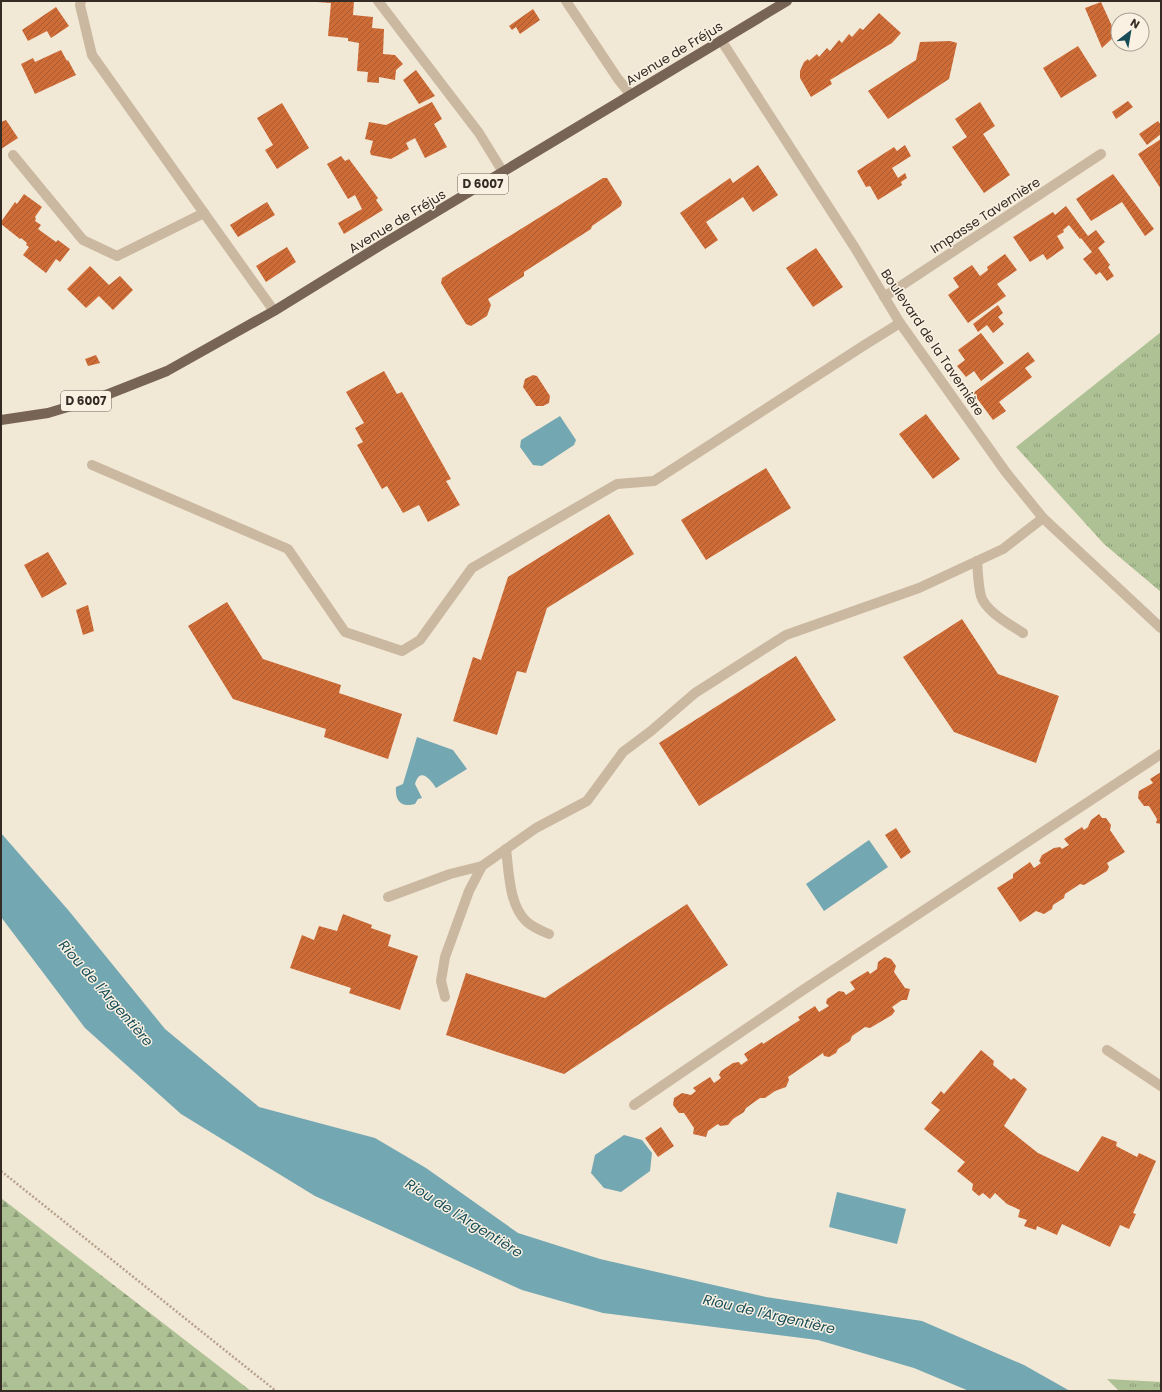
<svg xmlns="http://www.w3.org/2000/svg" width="1162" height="1392" font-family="Poppins,sans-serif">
<defs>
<pattern id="grass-tufts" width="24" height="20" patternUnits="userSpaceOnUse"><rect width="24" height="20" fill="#aec195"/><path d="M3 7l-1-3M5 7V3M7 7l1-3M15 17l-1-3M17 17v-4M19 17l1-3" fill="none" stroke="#8e9d79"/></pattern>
<pattern id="forest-firs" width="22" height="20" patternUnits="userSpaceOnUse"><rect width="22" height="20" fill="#aec195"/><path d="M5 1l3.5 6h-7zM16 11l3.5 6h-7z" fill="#8e9d79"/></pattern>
<pattern id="building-hatch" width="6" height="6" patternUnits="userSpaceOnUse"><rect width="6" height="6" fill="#ce6c38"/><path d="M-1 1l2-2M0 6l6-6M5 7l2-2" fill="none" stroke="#a8592f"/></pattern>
</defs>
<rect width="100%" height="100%" fill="#f2e8d6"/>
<g fill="url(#grass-tufts)">
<path d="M 1161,332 L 1161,592 L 1104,544 L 1016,447 Z"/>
<path d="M 1107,1379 L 1161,1382 L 1161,1391 L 1119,1391 Z"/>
</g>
<path fill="url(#forest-firs)" d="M 1,1198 L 251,1391 L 1,1391 Z"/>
<g fill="#73a7b1">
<path d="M 560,416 L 576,440 L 574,445 L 542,466 L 533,465 L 520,447 L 521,440 Z"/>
<path d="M 417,737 L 453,750 L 467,769 L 436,788 C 431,780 420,766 415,784 L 422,798 L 418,799 L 415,804 C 400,808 395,800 396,787 L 403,784 Z"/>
<path d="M 1,833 L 69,911 L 165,1029 L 259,1107 L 375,1138 L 426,1168 L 518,1233 L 600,1259 L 766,1297 L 922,1321 L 1024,1365 L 1070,1391 L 969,1391 L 914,1368 L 818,1340 L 603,1313 L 522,1290 L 315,1196 L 181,1114 L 85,1028 L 1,917 Z"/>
<path d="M 869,840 L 888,867 L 824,911 L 806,884 Z"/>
<path d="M 624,1135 L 642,1140 L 652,1153 L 650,1171 L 621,1192 L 604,1188 L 591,1173 L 595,1155 Z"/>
<path d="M 837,1192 L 906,1209 L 897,1244 L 829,1227 Z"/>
</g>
<g fill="url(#building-hatch)">
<path d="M 317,1 L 354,1 L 353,15 L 373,17 L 372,28 L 384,29 L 383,54 L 395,55 L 403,64 L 396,70 L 395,80 L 379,77 L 379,83 L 367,82 L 368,72 L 357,71 L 359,43 L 348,41 L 348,38 L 328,36 L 331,3 L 317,2 Z"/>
<path d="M 1101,2 L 1116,35 L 1102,48 L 1085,8 Z"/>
<path d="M 56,7 L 69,26 L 51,38 L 47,31 L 28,41 L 22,30 Z"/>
<path d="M 533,9 L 540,20 L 520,34 L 516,27 L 512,30 L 509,26 Z"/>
<path d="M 879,13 L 901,33 L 892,43 L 830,80 L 832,84 L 811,97 L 800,78 L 800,71 L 804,62 L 808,59 L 809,61 L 817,54 L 819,57 L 827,48 L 830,51 L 839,40 L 842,43 L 849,34 L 852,37 L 860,28 L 863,30 Z"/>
<path d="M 950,41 L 957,43 L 949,79 L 888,119 L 868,91 L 916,60 L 920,42 Z"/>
<path d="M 1078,46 L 1097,76 L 1061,98 L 1043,68 Z"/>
<path d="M 61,50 L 67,61 L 68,60 L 76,75 L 35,94 L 21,64 L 33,58 L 35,62 Z"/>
<path d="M 416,70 L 435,96 L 419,104 L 403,80 Z"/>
<path d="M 1128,101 L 1133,107 L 1116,119 L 1112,112 Z"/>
<path d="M 432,102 L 442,119 L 434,124 L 447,147 L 425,158 L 415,138 L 406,143 L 409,149 L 391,159 L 371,155 L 370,152 L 373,141 L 365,139 L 369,122 L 386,125 Z"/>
<path d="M 980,102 L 995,126 L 983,134 L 1010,175 L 984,193 L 952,147 L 967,137 L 955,119 Z"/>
<path d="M 282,103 L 309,148 L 277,169 L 265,150 L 273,145 L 257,118 Z"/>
<path d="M 6,120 L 18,138 L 1,149 L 1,122 Z"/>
<path d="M 1158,121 L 1161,125 L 1161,134 L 1147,145 L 1139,134 Z"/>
<path d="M 1161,139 L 1161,189 L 1138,154 Z"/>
<path d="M 905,145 L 911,156 L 892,168 L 898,178 L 905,173 L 907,178 L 901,182 L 902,185 L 878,200 L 870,186 L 866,187 L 857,171 L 894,147 L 897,151 Z"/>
<path d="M 341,156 L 345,161 L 349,159 L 378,198 L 376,200 L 383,210 L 344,234 L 338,223 L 362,209 L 355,195 L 348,199 L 327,164 Z"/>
<path d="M 758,165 L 778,195 L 753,212 L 743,197 L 706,222 L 718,240 L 705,249 L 680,213 L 730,178 L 733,183 Z"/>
<path d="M 1113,174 L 1154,229 L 1145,236 L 1122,202 L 1091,221 L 1076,199 Z"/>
<path d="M 603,178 L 607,178 L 622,202 L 621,206 L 592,226 L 591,229 L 524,272 L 524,276 L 488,299 L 491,305 L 487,316 L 471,326 L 466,324 L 441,283 L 442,278 Z"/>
<path d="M 24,194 L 42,207 L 35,217 L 36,219 L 35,221 L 41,225 L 38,229 L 56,242 L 58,240 L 70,249 L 60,262 L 56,259 L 46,273 L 23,255 L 29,247 L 26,245 L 27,243 L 21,238 L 20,239 L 1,224 L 1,222 L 15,202 L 17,204 Z"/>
<path d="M 267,202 L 275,215 L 238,237 L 230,225 Z"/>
<path d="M 1066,206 L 1088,236 L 1096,230 L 1105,242 L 1098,248 L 1110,265 L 1108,267 L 1114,276 L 1107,281 L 1100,272 L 1096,275 L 1083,259 L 1092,252 L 1081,238 L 1080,239 L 1069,225 L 1063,230 L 1064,232 L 1057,236 L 1064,248 L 1047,260 L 1043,254 L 1030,262 L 1013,237 L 1053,212 L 1055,215 Z"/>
<path d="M 287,247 L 296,262 L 266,282 L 256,266 Z"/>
<path d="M 816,248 L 843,287 L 813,307 L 786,268 Z"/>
<path d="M 1005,254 L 1017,270 L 997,284 L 1006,296 L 968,323 L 948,295 L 959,287 L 953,278 L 972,265 L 980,276 L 988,270 L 987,267 Z"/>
<path d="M 90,266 L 109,285 L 120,276 L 133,290 L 113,310 L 99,296 L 86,308 L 67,289 Z"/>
<path d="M 998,305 L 1003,313 L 998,317 L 1004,324 L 993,333 L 987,325 L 978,332 L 973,324 Z"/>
<path d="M 981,333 L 1004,363 L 981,381 L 974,371 L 966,377 L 957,366 L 965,360 L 958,350 Z"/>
<path d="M 1028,352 L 1035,361 L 1025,368 L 1032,377 L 999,402 L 1006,411 L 993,420 L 973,393 Z"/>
<path d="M 96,355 L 100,363 L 88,366 L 85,359 Z"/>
<path d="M 384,371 L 397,394 L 402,392 L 406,399 L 451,479 L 446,481 L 460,505 L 428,522 L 419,505 L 403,513 L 387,486 L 382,489 L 357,445 L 363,442 L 355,428 L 364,423 L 346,392 Z"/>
<path d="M 533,375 L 537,376 L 550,396 L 549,403 L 543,406 L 536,406 L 523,387 L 525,379 Z"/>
<path d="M 926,414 L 960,459 L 933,479 L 899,434 Z"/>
<path d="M 766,468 L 791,508 L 706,560 L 681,520 Z"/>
<path d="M 609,514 L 634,554 L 547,608 L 526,673 L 517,671 L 497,735 L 453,721 L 473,657 L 481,660 L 508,577 Z"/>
<path d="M 48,552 L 67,584 L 42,598 L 24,565 Z"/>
<path d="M 227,602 L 263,659 L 341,685 L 339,693 L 402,714 L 388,759 L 324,737 L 326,729 L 233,699 L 188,626 Z"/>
<path d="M 88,605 L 94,631 L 83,635 L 76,610 Z"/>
<path d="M 962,619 L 998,674 L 1059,696 L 1036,763 L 954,732 L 903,657 Z"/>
<path d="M 796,656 L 836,720 L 699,806 L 659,743 Z"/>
<path d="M 1161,772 L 1161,824 L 1156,823 L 1157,819 L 1149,806 L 1144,806 L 1138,798 L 1139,791 L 1153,783 L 1150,779 Z"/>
<path d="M 1099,814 L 1102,818 L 1106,818 L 1111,825 L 1110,830 L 1125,852 L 1107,863 L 1109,867 L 1107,871 L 1084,885 L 1080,884 L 1065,894 L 1064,898 L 1053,905 L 1052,909 L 1044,914 L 1036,911 L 1020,922 L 997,888 L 1013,878 L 1013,874 L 1030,862 L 1034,868 L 1041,863 L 1039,861 L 1042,855 L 1054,848 L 1060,847 L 1062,849 L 1069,845 L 1064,839 L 1082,827 L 1084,830 L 1088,827 L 1091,820 Z"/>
<path d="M 896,828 L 911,852 L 901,859 L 885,835 Z"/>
<path d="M 687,904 L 728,965 L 564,1074 L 446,1035 L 466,973 L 545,998 Z"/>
<path d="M 343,914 L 372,925 L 371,928 L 391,935 L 388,946 L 418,956 L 400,1010 L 349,993 L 351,988 L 290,968 L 302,935 L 314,940 L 319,926 L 337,931 Z"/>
<path d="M 885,957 L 891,959 L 896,966 L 894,972 L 905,988 L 910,989 L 907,1000 L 902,1000 L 892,1007 L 895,1011 L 892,1015 L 870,1028 L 865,1027 L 852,1036 L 850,1041 L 838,1049 L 836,1053 L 829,1057 L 824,1056 L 823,1053 L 788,1077 L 789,1080 L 786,1087 L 775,1091 L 765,1098 L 760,1098 L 746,1108 L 744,1112 L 733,1119 L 728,1125 L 720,1126 L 718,1124 L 708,1131 L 706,1137 L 693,1134 L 694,1128 L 684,1113 L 679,1113 L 673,1105 L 674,1098 L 682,1093 L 691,1095 L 696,1091 L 693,1088 L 710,1077 L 714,1083 L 721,1078 L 719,1075 L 721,1071 L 733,1063 L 739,1062 L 741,1065 L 748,1060 L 744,1054 L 762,1042 L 763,1044 L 800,1020 L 798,1017 L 815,1006 L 819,1012 L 829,1006 L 826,1003 L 827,999 L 839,991 L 844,992 L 846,995 L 855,989 L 850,982 L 868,971 L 870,974 L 877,969 L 878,962 Z"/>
<path d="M 981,1050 L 994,1061 L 993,1065 L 1011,1080 L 1014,1078 L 1027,1089 L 1004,1126 L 1038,1153 L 1078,1172 L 1102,1136 L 1117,1142 L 1116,1146 L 1137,1157 L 1139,1153 L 1156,1161 L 1133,1213 L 1136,1214 L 1129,1229 L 1120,1225 L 1110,1247 L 1062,1224 L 1057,1235 L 1037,1226 L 1036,1230 L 1024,1226 L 1027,1220 L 1018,1217 L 1020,1210 L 1007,1204 L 995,1193 L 990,1199 L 983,1193 L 979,1196 L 972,1190 L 973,1184 L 957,1171 L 965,1162 L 924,1129 L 940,1110 L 931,1103 L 941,1091 L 944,1094 Z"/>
<path d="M 661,1127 L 674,1146 L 658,1157 L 645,1138 Z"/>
</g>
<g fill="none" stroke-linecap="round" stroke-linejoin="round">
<path stroke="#b6a28b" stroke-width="2.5" stroke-dasharray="2 2" stroke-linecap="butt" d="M 1,1171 L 276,1391"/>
<g stroke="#cab8a1" stroke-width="10">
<path d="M 378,1 L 479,133 L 503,172"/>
<path d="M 13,155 L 83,240 L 117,256 L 204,213 L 92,55 L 80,5 L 81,1"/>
<path d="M 92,465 L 288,549 L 345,632 L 402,651 L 420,640 L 472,568 L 617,484 L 654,481 L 863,346 L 900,323"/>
<path d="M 977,561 C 978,572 978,585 981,596 C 985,611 1011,625 1023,633"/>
<path d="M 506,849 C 509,872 509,906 527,922 C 534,928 542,931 549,934"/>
<path d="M 388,897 L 450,874 L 482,866"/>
<path d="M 445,997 L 441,981 L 445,957 L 469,891 L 482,866 L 536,828 L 587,801 L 623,752 L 651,731 L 695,693 L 786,635 L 919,588 L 1003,549 L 1043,518"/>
</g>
<g stroke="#cab8a1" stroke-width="10">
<path d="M 566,1 L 618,79 L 631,95"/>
<path d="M 721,40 L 855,248 L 900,323 L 1005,471 L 1043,518 L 1161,628"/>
<path d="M 204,213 L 274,311"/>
<path d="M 884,297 L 1101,154"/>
<path d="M 1107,1050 L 1161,1086"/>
<path d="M 634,1105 L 803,990 L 1161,754"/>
</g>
<path stroke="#776454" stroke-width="10" d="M 1,420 L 48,413 L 101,397 L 167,371 L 274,311 L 381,245 L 787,1"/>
</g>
<g text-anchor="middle" stroke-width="3" stroke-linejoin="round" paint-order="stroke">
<g fill="#faf1e2" stroke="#6f665d" stroke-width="1">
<rect x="458" y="174" width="50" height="20" rx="3"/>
<rect x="61" y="391" width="50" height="20" rx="3"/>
</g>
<g font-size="12" font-weight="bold" fill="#342b24">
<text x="483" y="188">D 6007</text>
<text x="86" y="405">D 6007</text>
</g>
<g font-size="13" fill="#342b24" stroke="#faf1e2">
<text transform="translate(674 53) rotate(-31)" y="5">Avenue de Fréjus</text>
<text transform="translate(985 215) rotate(-33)" y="5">Impasse Tavernière</text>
<text transform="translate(397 221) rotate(-31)" y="5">Avenue de Fréjus</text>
<text transform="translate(933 342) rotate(56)" y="5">Boulevard de la Tavernière</text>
</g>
<g font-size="14" font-style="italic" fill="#184d58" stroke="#faf1e2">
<text transform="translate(106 993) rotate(49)" y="5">Riou de l'Argentière</text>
<text transform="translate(464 1218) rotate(32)" y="5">Riou de l'Argentière</text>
<text transform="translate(769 1314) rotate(13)" y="5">Riou de l'Argentière</text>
</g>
</g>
<rect width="1162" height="1392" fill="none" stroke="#342b24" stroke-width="4"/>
<g transform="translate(1130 32) rotate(31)"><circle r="19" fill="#faf1e2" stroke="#aba296"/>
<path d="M0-3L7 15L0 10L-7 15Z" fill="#184d58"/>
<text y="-6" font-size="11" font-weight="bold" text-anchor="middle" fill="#342b24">N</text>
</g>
</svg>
